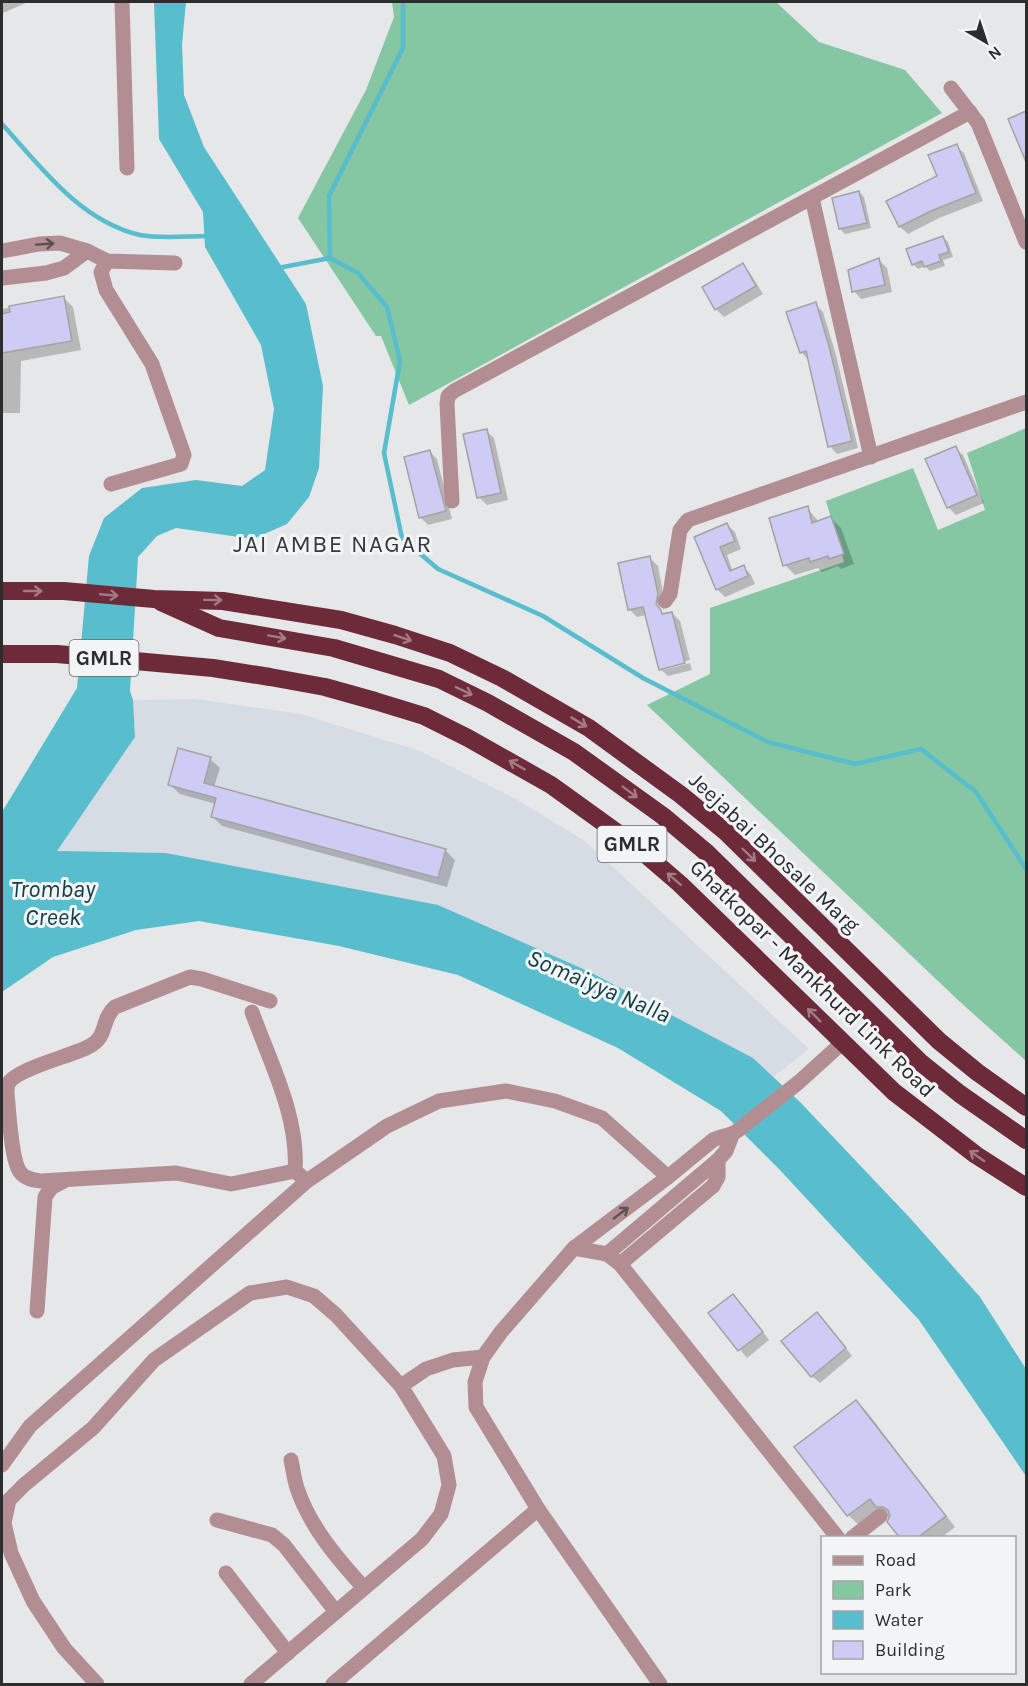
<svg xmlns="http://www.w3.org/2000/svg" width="1028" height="1686" font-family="Karla,sans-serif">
<rect width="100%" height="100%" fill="#e6e7e8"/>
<path fill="#d6dce4" d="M 195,699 L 301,714 L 420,751 L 516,799 L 585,841 L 809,1049 L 773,1077 L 753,1058 L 590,972 L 56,851 L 135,737 L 133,700 Z"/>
<g fill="#85c6a3">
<path d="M 392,2 L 776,2 L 819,42 L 905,70 L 942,113 L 409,405 L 381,336 L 376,336 L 298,218 L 366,90 L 394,17 Z"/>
<path d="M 1026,428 L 1026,1061 L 958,1000 L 647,705 L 710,674 L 710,608 L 844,562 L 826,501 L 913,468 L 938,530 L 985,510 L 967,453 Z"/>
</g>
<path fill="#58bdcc" d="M 154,2 L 186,2 L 182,45 L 184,95 L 204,147 L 306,304 L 323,386 L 319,468 L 309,497 L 287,524 L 253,539 L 176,528 L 157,536 L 138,557 L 130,691 L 133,700 L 135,737 L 57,851 L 166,853 L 438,905 L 590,972 L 753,1058 L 800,1102 L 910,1218 L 980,1297 L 1026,1369 L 1026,1476 L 919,1320 L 779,1169 L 721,1111 L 618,1048 L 458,975 L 339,946 L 199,921 L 136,930 L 53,957 L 2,992 L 2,812 L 77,688 L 89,556 L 104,518 L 142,488 L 196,480 L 242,486 L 265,470 L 274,409 L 261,345 L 205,247 L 203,212 L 159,139 Z"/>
<g fill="#0003">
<path d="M 2,2 L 28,2 L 3,13 Z"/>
<path d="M 1026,113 L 1026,158 L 1010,120 Z"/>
<path d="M 956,146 L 964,153 L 983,201 L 939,218 L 908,234 L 900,227 L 888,201 L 938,177 Z"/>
<path d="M 859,192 L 864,197 L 871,228 L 845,234 L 840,229 Z"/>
<path d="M 943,237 L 948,242 L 953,257 L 943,260 L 945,266 L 930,271 L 925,266 L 918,269 L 913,264 Z"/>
<path d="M 879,260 L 887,268 L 892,292 L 861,299 L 854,291 Z"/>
<path d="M 743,265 L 750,273 L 763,294 L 724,317 L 716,309 L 704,288 Z"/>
<path d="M 63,297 L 73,307 L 81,350 L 21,361 L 20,413 L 2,413 L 2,309 Z"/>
<path d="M 815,304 L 823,312 L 836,355 L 858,448 L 837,454 L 830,446 L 809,360 L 801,352 Z"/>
<path d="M 486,431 L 494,438 L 508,500 L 487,505 L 479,497 Z"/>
<path d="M 955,448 L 963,455 L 984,503 L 956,515 L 948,507 Z"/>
<path d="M 430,452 L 437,459 L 452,519 L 428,525 L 420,517 Z"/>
<path d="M 807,508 L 819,522 L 831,518 L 841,528 L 854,564 L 841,569 L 838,566 L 822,572 L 818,568 L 795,575 L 785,565 Z"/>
<path d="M 727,525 L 735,532 L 741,549 L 727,555 L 733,572 L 744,567 L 751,575 L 755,584 L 725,597 L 717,589 L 696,537 Z"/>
<path d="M 650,558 L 658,566 L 665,603 L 664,610 L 652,598 L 650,600 L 669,619 L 672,613 L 680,621 L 690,660 L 663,667 L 663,670 L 690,663 L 692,670 L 668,676 L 660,669 L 646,615 L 637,617 L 629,609 Z"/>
<path d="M 210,759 L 220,768 L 214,787 L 445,850 L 455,860 L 447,887 L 222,826 L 213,817 L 216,804 L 180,794 L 170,785 Z"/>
<path d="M 740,1303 L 769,1340 L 747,1358 L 710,1313 Z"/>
<path d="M 824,1321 L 852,1356 L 820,1383 L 812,1376 Z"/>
<path d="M 856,1401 L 867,1412 L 955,1527 L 941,1538 L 901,1538 L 891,1517 L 888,1517 L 880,1509 L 859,1525 L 848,1515 Z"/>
</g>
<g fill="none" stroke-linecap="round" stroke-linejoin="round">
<g stroke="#58bdcc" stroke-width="4.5">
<path d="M 2,124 C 41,167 80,221 140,235 C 159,239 188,236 209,236"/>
<path d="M 330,258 L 329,196 L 403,48 L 403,2"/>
<path d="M 278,268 L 330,258 L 358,273 L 387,307 L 400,361 L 384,453 L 402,538 L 438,569 L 543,616 L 643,678 L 768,742 L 855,764 L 921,749 L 976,792 L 1026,869"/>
</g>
</g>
<g fill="#cecbf4" stroke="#a3a3a4" stroke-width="1.5">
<path d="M 1026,111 L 1026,162 L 1008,119 Z"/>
<path d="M 957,144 L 976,193 L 931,211 L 899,227 L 886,201 L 937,176 L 928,155 Z"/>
<path d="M 859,191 L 867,223 L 839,229 L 832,198 Z"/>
<path d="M 943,236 L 949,252 L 939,255 L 941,261 L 924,267 L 922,261 L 912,265 L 906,249 Z"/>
<path d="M 879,258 L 885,285 L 852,292 L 848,270 Z"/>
<path d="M 743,263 L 756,286 L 715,310 L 702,287 Z"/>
<path d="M 64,296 L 72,341 L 2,353 L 2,314 L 10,312 L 9,306 Z"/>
<path d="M 816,302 L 829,346 L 852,441 L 828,447 L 806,351 L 800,353 L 786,312 Z"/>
<path d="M 487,429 L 501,493 L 477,498 L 463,434 Z"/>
<path d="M 956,446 L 977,495 L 947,508 L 925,459 Z"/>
<path d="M 430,450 L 446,511 L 419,518 L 404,457 Z"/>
<path d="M 808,506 L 812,523 L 831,516 L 844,554 L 829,559 L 828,556 L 810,562 L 809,558 L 783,566 L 769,518 Z"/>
<path d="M 727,523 L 735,541 L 720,547 L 730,571 L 744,565 L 748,576 L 716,590 L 694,537 Z"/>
<path d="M 650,556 L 658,594 L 656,604 L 661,610 L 662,614 L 672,612 L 685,663 L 659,670 L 643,607 L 628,610 L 618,563 Z"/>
<path d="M 178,748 L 211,757 L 204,783 L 446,849 L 438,878 L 211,817 L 216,798 L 168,785 Z"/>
<path d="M 733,1294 L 763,1332 L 738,1351 L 708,1313 Z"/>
<path d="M 817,1312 L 846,1348 L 811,1377 L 781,1341 Z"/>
<path d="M 856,1400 L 946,1516 L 917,1538 L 900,1538 L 887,1522 L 890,1515 L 888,1510 L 883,1507 L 876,1507 L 870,1499 L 847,1516 L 794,1447 Z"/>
</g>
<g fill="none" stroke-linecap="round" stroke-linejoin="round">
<g stroke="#b28e93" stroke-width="15">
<path d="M 122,2 L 127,168"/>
<path d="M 951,88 L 978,123 L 1026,242"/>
<path d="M 812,198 L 871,457"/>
<path d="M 2,251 L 39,244 L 60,243 L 87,251 L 107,261 L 175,263"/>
<path d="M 107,261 L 101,272 L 106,290 L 152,364 L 184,455 L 181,464 L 111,484"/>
<path d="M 2,278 L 46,273 L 64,268 L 87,251"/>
<path d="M 452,501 L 447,404 L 448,396 L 454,391 L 970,112"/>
<path d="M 665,601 L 670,594 L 680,530 L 688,520 L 1026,402"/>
<path d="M 270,1001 L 202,979 L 190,977 L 115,1007 C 100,1020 109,1037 88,1047 C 71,1056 15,1069 8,1084 C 7,1087 7,1091 7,1094 C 9,1111 11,1160 20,1172 C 25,1179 34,1180 41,1181 L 176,1173 L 231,1184 L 295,1171"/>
<path d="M 252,1012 C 270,1062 299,1117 295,1171 L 302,1177"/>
<path d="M 574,1248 L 607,1254 L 620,1264 L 838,1538"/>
<path d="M 607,1254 L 718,1160 L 726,1151 L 732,1135"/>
<path d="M 620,1264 L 713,1186 L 718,1177 L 718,1160"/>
<path d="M 37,1311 L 45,1197 L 51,1188 L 64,1181"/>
<path d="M 401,1386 L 426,1369 L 453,1360 L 483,1357"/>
<path d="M 291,1460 C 293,1469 294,1479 297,1488 C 310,1527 337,1558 364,1588"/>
<path d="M 2,1465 L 30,1426 L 307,1181 L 387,1126 L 439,1101 L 506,1091 L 555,1101 L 602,1118 L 668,1177"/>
<path d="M 217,1520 L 272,1535 L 284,1545 L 336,1612"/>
<path d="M 852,1538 L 880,1516"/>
<path d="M 226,1573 L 288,1653"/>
<path d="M 97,1684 L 64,1648 L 33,1601 L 11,1553 L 4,1523 L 9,1500 L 24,1485 L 93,1428 L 154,1360 L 250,1293 L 287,1287 L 314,1296 L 336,1315 L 401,1386 L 444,1456 L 449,1485 L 441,1514 L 422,1539 L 251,1684"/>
<path d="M 333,1684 L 538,1509"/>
<path d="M 660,1684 L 538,1509 L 476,1407 L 475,1382 L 483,1357 L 501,1332 L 574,1248 L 668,1177 L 713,1140 C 721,1136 730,1136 737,1131 L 799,1082 L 842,1043"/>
</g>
<g stroke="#6d2a39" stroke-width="18">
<path d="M 2,591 L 64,591 L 154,599 L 223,601 L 341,620 L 395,635 L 450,653 L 502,678 L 589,728 L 681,795 L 726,832 L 939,1041 L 977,1072 L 1026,1107"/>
<path d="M 161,602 L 219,628 L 334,648 L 439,679 L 488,703 L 574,752 L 663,816 L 707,853 L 920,1062 L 960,1094 L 1026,1140"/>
<path d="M 2,654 L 57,654 L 213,668 L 270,677 L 325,687 L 375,701 L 424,716 L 468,738 L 551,785 L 637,847 L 680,884 L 894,1092 L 976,1155 L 1026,1187"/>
</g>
</g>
<defs><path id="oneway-shaft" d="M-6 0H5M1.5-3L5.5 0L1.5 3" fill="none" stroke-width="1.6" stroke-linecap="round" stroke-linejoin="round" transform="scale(1.5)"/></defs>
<g stroke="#5c4f51">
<use href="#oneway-shaft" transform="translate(45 244) rotate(-4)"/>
<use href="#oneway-shaft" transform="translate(621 1213) rotate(-37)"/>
</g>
<g stroke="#a37b84">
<use href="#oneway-shaft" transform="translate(33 591)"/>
<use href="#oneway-shaft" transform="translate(109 595) rotate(5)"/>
<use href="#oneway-shaft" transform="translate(213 600) rotate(1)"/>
<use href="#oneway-shaft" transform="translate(277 637) rotate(10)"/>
<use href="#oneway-shaft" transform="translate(403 638) rotate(18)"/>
<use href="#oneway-shaft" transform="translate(464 691) rotate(26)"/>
<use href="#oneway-shaft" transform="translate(579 722) rotate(31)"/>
<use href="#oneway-shaft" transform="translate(517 765) rotate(-150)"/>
<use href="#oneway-shaft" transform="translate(630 792) rotate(37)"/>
<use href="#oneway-shaft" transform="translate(749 855) rotate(44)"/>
<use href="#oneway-shaft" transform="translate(674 879) rotate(-139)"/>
<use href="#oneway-shaft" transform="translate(814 1015) rotate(-135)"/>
<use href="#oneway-shaft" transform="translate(977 1156) rotate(-145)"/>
</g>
<g text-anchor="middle" stroke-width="6" stroke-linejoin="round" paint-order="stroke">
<g fill="#f3f4f5" stroke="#68696a" stroke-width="1.5">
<rect x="69.5" y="640" width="69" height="36" rx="4.5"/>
<rect x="597.5" y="826" width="69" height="36" rx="4.5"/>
</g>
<g font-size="21" font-weight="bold" fill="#2d2d2e">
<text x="104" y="665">GMLR</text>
<text x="632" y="851">GMLR</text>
</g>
<g font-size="22" fill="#2d2d2e" stroke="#f3f4f5">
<text transform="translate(775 852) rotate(43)" y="8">Jeejabai Bhosale Marg</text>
<text transform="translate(813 978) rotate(44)" y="8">Ghatkopar - Mankhurd Link Road</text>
</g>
<g font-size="24" letter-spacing="1.5" fill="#39393a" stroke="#f3f4f5">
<text x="333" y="552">JAI AMBE NAGAR</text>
</g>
<g font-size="24" font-style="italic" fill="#114047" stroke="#f3f4f5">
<text x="53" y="897">Trombay<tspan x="53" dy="28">Creek</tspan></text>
<text transform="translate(599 986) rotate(23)" y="8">Somaiyya Nalla</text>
</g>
</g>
<rect width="1028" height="1686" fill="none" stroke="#2d2d2e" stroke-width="6"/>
<rect x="821" y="1536" width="195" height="138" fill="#f3f4f5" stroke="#a4a4a5" stroke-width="1.5"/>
<rect x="833" y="1556" width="30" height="9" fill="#b28e93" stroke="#a4a4a5" stroke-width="1.5"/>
<text x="875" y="1566" font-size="18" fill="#2d2d2e">Road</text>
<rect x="833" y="1581" width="30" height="18" fill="#85c6a3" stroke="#a4a4a5" stroke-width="1.5"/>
<text x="875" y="1596" font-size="18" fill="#2d2d2e">Park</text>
<rect x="833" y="1611" width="30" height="18" fill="#58bdcc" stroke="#a4a4a5" stroke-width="1.5"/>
<text x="875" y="1626" font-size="18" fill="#2d2d2e">Water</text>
<rect x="833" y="1641" width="30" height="18" fill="#cecbf4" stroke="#a4a4a5" stroke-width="1.5"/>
<text x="875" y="1656" font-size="18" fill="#2d2d2e">Building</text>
<g transform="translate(986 42) rotate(141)" stroke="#f3f4f5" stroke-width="4.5" paint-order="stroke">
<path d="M0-4.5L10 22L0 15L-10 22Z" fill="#2d2d2e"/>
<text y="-9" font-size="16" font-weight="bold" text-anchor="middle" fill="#2d2d2e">N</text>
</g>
</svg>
